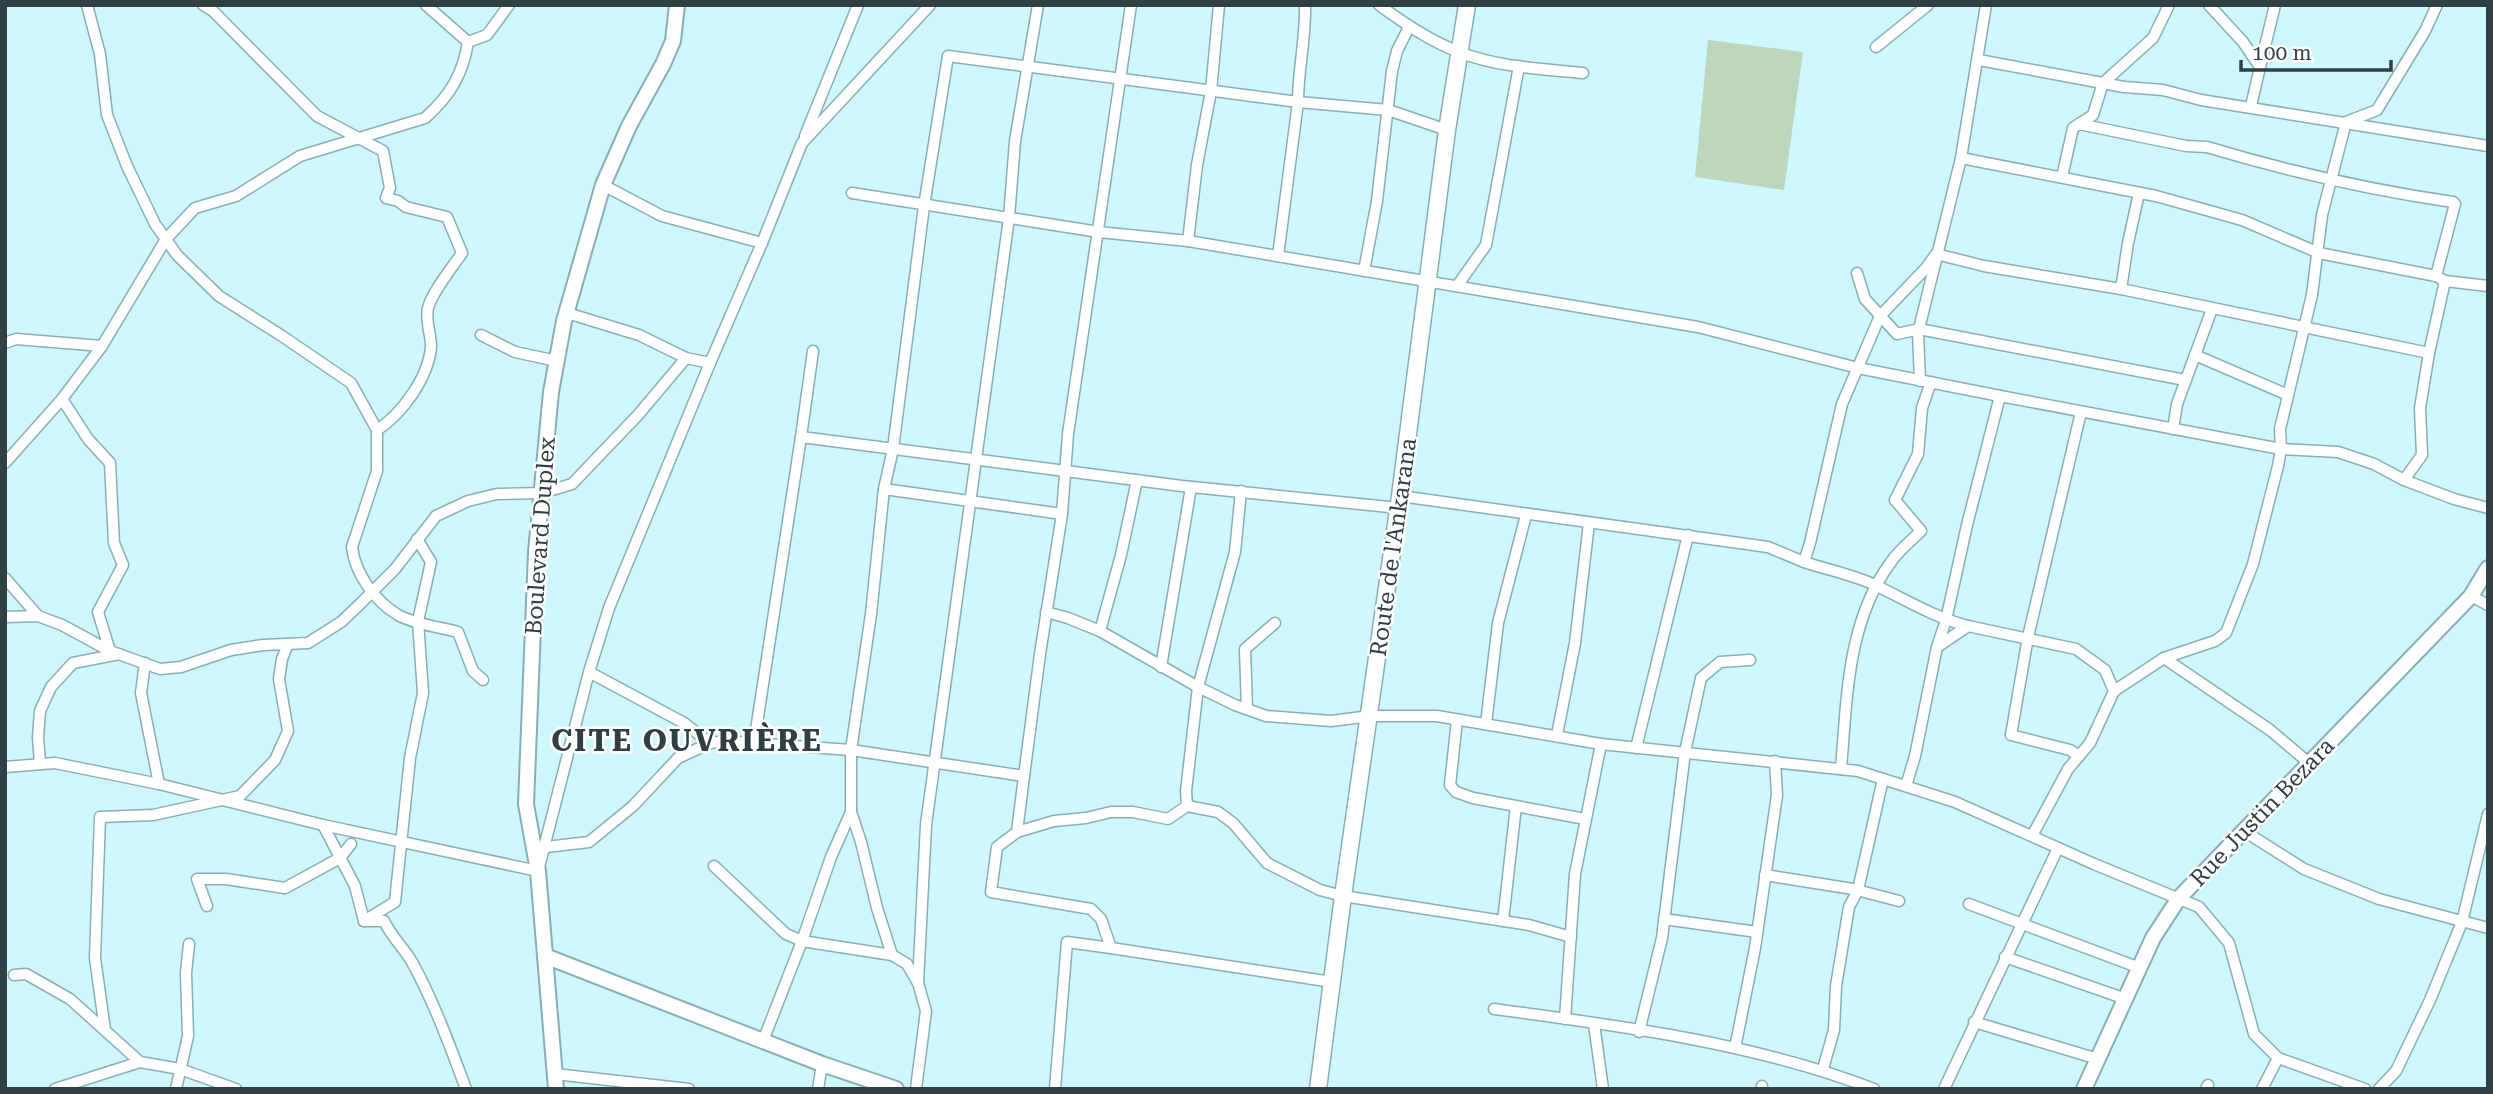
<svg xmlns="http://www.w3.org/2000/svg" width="2493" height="1094" font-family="'Roboto Serif',serif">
<rect width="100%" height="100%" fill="#cef7fe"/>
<path fill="#bdd7bd" d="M 1708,40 L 1803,52 L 1784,190 L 1695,177 Z"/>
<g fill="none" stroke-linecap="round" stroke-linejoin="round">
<g stroke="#88afb5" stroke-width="13">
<g id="street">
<path d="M 87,5 L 100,54 L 107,115 L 127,166 L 155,224 L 177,255 L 219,296 L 282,336 L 351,383 L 377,430 L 377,471 L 352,547 C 355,574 375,601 398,615 C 414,624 439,627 458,632 L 473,671 L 483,680"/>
<path d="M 203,5 L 213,11 L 317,116 L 383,151 L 390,188 L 386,198 L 398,201 L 406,207 L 447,217 L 462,253 C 452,268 432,292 428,308 C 425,320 431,334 431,346 C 429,377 402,414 377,430"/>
<path d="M 426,5 L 468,42"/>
<path d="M 1379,5 C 1404,23 1430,41 1459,52 C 1496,67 1543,69 1583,73"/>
<path d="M 2209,5 L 2243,42 L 2260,67 L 2251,106"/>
<path d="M 1876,47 L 1928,5"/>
<path d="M 1979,60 L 2124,87 L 2163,90 L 2201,100 L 2488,146"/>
<path d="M 2260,67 L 2275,5"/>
<path d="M 2079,124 L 2186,146 L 2207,147 C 2287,171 2370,190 2453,202 L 2455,204 L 2436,276"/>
<path d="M 805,136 L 858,5"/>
<path d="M 1961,158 L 2156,196 L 2242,220 L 2319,253 L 2436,276 L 2445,281 L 2429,353 L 2420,408 L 2422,455 L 2404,480"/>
<path d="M 2062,177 L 2073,128 L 2093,115 L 2103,83 L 2153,38 L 2169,5"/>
<path d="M 603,185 L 662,216 L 762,243"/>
<path d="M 852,193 L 1099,232 L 1188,241 L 1698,327 L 1858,368 L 2000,396 L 2281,449 L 2338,452 L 2374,464 L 2404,480 L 2454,499 L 2488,508"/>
<path d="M 1188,241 L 1197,165 L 1211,91 L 1219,5"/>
<path d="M 1278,256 L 1298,102 C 1298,69 1306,38 1305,5"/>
<path d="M 1364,271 L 1377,201 L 1392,71 L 1397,51 L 1409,27"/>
<path d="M 1857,273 L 1865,299 L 1897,334 L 1919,329 L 2185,380"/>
<path d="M 2445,281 L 2488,286"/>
<path d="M 1457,286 L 1486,245 L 1519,66"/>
<path d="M 2121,289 L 2128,243 L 2139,193"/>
<path d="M 567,313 L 639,335 L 686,358 L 710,363"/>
<path d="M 481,335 L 515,352 L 557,361"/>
<path d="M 5,343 L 16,339 L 102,346"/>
<path d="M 813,351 L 801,437 L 1182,486 L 1399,508"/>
<path d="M 2195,355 L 2288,395"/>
<path d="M 1920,381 L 1918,333 L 1961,158 L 1986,5"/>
<path d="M 62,399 L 88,439 L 110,463 L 114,543 L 123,565 L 98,612 L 110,651"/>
<path d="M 2173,429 L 2177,404 L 2212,309"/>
<path d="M 5,463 L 62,399 L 102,346 L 166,239 L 195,208 L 236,196 L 300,156 L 425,118 C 450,96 463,74 468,42 L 487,35 L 509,5"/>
<path d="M 884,489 L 1062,514"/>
<path d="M 1400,496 L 1768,547 L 1804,562 L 1810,543 L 1842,404 L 1880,316 L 1926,268 L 1936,254 L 1984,266 L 2121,289 L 2429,353"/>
<path d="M 1804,562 C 1828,570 1855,575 1877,586 C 1908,601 1936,618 1968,626"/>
<path d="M 5,578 L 38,616"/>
<path d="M 2471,596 L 2488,605"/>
<path d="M 1046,612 L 1068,618 L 1100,631 L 1198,687 L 1235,705 L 1266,716 L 1331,721 L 1370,716 L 1437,716 L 1601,744 L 1858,771 L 1955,802 L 2094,864 L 2199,907 L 2229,943 L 2254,1034 L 2278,1058 L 2365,1089"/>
<path d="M 5,617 L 38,616 L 62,625 L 110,651 L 160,669 L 181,667 L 231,650 L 263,645 L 308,643 L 341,622 L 361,603 L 395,569 L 436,516 L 468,501 L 497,494 L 542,493 L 572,484 L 638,415 L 686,358"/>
<path d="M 1100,631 L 1121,555 L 1137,480"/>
<path d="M 1937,647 L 1946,620 L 1967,525 L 2000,396"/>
<path d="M 2164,658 L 2270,730 L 2309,763"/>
<path d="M 145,663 L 141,693 L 159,784"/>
<path d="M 1161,667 L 1191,487"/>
<path d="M 589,672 L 684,723 L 710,743"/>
<path d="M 2114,691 L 2164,658 L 2215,641 L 2226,633 L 2253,564 L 2278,466 L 2281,449 L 2280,429 L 2312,295 L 2322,215 L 2346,122 L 2377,110 L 2425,31 L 2437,5"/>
<path d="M 1247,709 L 1245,649 L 1275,623"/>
<path d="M 1457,720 L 1450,785 L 1456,792 L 1473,798 L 1585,819"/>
<path d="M 1486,724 L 1498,623 L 1526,515"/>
<path d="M 1557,735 L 1575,643 L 1589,523"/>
<path d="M 754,743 L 801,437"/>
<path d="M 1636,748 L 1688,535"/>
<path d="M 2079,756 L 2070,750 L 2011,735 L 2028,637 L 2081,412"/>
<path d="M 40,763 L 38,738 L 40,711 L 51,687 L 73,663 L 119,654"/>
<path d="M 5,767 L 55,763 L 159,784 L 323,825 L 538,871 L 589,672 L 609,608 L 710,363 L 762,243 L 802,143 L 930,5"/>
<path d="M 1841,769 C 1847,698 1847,621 1891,562 C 1899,550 1911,541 1921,531 L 1895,500 L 1918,454 L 1922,408 L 1931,382"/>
<path d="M 1024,776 L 1017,832 L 997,847 L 991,892 L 1091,909 L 1101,919 L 1111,948 L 1332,982"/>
<path d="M 1906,786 L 1915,756 L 1937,647 L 1968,626 L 2076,649 L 2105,670 L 2114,691 L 2090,743 L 2068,769 L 2032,836"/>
<path d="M 1187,806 L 1218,812 L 1233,823 L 1267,863 L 1320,890 L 1343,896 L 1529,925 L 1571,937"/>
<path d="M 323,825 L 355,886 L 364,921 L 384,921 C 391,936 403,947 412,962 C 434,1002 450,1046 466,1089"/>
<path d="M 2244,831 L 2304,869 L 2379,899 L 2488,928"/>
<path d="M 1017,832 L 1054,821 L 1086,818 L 1111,812 L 1133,812 L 1168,819 L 1187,806 L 1186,791 L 1198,687 L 1235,552 L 1241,491"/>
<path d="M 546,847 L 589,842 L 633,806 L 678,758 L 710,743 L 725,741 L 851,750 L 1024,776 L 1040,654 L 1062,514 L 1068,434 L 1131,5"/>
<path d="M 714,866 L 786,934 L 802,941 L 892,955"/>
<path d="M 1765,875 L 1853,889 L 1899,901"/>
<path d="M 1969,904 L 2140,968"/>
<path d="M 207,906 L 197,879 L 226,879 L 285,888 L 340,858 L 351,844"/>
<path d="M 1664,919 L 1757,932"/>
<path d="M 364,921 L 395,902 L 410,758 L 423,693 L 418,621 L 431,562 L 417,539"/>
<path d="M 1503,921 L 1516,806"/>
<path d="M 2005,957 L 2126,999"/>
<path d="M 14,975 L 26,974 L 70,999 L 140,1062 L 180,1069 L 236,1089"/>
<path d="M 918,983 L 907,964 L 892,955 L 877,908 L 861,842 L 851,812 L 851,750 L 871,614 L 884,489 L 893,449 L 924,206 L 948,56 L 1298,102 L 1388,110 L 1447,130"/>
<path d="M 1494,1009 C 1622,1026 1754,1043 1874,1089"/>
<path d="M 1565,1019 L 1575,874 L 1601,744"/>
<path d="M 1974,1022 L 2098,1059"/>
<path d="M 1594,1024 L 1603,1089"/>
<path d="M 105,1030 L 95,958 L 100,817 L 153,815 L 240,796 L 275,760 L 288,731 L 279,679 L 282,659 L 288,644"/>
<path d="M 1639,1032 L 1662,938 L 1685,752 L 1701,678 L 1720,662 L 1750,660"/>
<path d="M 763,1041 L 802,941 L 831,857 L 851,812"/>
<path d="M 1735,1048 L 1755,948 L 1777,795 L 1775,761"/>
<path d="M 1823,1069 L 1834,1030 L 1836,986 L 1849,907 L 1858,890 L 1883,779"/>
<path d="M 555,1074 L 689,1089"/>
<path d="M 55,1089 L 140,1062"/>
<path d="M 176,1089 L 188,1036 L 186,973 L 189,944"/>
<path d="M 818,1089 L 822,1064"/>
<path d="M 916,1089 L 926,1011 L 918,983 L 926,825 L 1009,218 L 1015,141 L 1038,5"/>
<path d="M 1055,1089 L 1067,942 L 1111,948"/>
<path d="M 1762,1089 L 1762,1086"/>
<path d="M 1944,1089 L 2058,848"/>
<path d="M 2206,1089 L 2208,1085"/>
<path d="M 2262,1089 L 2278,1058"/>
<path d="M 2379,1089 L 2396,1071 L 2430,1000 L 2462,922 L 2488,814"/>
</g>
</g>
<g stroke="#88afb5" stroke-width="18">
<g id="secondary">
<path d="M 545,956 L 822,1064 L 896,1089"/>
<path d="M 556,1089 L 538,871 L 526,804 L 536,552 L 551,392 L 564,321 L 603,185 L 629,126 L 663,64 L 673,41 L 677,5"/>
<path d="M 2084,1089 L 2153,938 L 2179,898 L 2471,596 L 2488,568"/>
</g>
</g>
<g stroke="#88afb5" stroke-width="19">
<path id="primary" d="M 1318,1089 L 1343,896 L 1400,496 L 1447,130 L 1467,5"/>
</g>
<use href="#street" stroke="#fff" stroke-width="10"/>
<use href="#secondary" stroke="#fff" stroke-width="14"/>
<use href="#primary" stroke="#fff" stroke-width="16"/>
</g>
<g text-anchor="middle" stroke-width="5" stroke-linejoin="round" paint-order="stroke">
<g font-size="23" fill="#2f3f42" stroke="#fff">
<text transform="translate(540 536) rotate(-86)" y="8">Boulevard Duplex</text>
<text transform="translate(1393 547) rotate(-82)" y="8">Route de l'Ankarana</text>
<text transform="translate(2262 812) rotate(-46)" y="8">Rue Justin Bezara</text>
</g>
<g font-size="30" font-weight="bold" letter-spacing="2" fill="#2f3f42" stroke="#fff">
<text x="687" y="751">CITE OUVRIÈRE</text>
</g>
</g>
<rect width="2493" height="1094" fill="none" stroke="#2f3f42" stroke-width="14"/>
<path d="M2241 60v10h150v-10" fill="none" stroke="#2f3f42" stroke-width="3.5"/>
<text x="2252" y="60" font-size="21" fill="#2f3f42" stroke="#ffffff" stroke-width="5" paint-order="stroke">100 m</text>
</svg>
